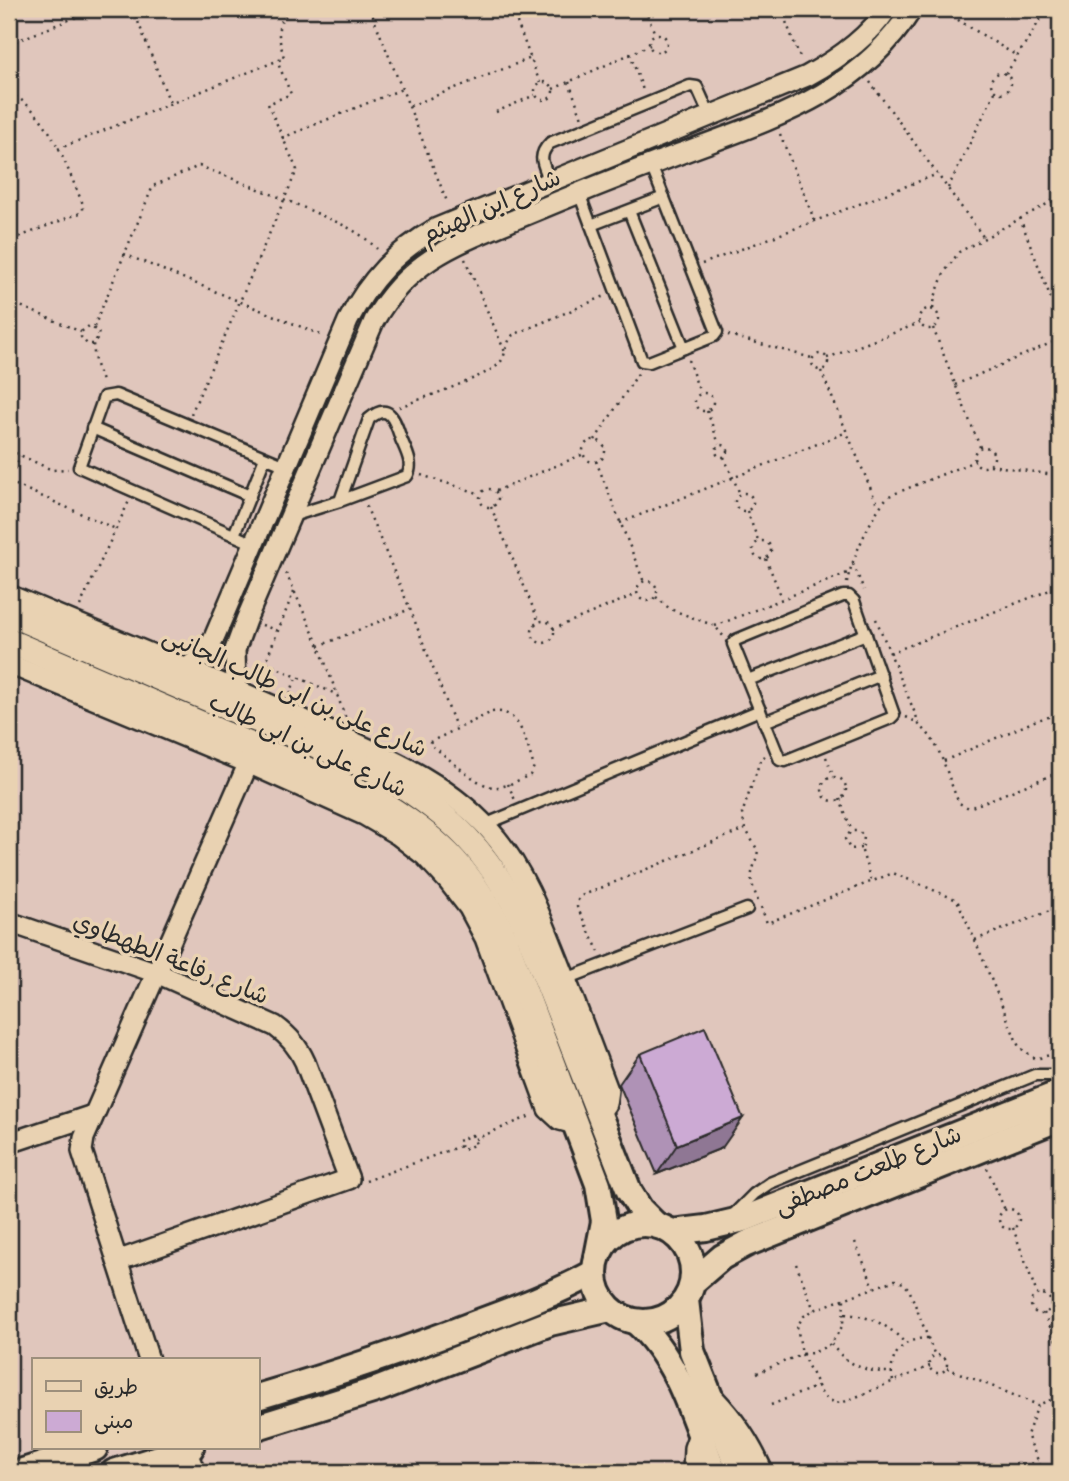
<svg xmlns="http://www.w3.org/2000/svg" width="1069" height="1481" font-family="Dekko,'Playpen Sans Arabic',sans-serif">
<rect width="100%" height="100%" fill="#e0c6bc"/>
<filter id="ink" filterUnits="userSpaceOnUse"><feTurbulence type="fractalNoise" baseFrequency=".0143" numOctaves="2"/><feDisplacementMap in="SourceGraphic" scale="14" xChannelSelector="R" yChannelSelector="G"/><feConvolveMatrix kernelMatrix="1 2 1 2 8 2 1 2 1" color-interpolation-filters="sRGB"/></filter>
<g filter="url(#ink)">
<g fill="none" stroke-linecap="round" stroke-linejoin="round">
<g stroke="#2b2b2b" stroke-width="15">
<g id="service">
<path d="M 550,181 C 544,165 536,157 550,143 L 690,86 L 697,87 L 710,116"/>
<path d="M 579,193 L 642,361 L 649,362 L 714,336 L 717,332 L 651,165"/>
<path d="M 629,211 L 684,348"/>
<path d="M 591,225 L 664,197"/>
<path d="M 92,428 L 250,496"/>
<path d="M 292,516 L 340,501 L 407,476 C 414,464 406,451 401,439 C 395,421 390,401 369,419 L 340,501"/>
<path d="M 234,535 L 265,458"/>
<path d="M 254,544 L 79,467 L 104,397 L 116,395 L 286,466"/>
<path d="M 843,596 L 849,596 L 854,601 L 894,715 L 891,718 L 785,761 L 780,760 L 733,644 L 736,640 Z"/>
<path d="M 748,680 L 866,634"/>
<path d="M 764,722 L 881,675"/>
<path d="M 484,825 L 760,710"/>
<path d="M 566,979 L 747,909"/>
<path d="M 731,1217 L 754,1194 L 770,1183 L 1035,1075 L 1050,1075 L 1060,1078"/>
</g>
</g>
<g stroke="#2b2b2b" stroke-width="24">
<g id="minor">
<path d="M 9,595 C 110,638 212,677 311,723 C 377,753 450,780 497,839 C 523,871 538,909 553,947 C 572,994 590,1042 608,1090 L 606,1104 L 598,1115"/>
<path d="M 9,664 L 248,763 L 364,815 L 398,835 L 425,856 L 448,881 L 469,908 L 485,938 L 548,1109 L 560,1120 L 575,1124"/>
<path d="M 186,669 L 204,654 L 211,645 L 348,321 C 369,280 396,251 437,228 L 807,76 C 838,59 868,38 887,9"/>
<path d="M 236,688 L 235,650 L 246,620 L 374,321 C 409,259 458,243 521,217 C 573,195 626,174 679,154 C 769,120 858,95 912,9"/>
<path d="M 9,922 L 157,973 L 275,1026 C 289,1036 298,1046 305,1062 L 349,1179 L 117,1261"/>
<path d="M 9,1143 L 93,1115"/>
<path d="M 149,1360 L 82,1151 L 84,1138 L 253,753"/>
<path d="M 714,1398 C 735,1420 751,1444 763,1472"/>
<path d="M 185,1448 L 195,1472"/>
<path d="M 693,1472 L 694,1448 L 699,1434"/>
</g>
</g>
<g stroke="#2b2b2b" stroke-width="30">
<g id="tertiary">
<path d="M 9,614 L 385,775 C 455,818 487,850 524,923 L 629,1191 L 640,1209 L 655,1224"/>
<path d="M 9,641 L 374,798 C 436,835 468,866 502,931 L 598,1184 L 604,1221 L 597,1257"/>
<circle cx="644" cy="1273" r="49"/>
<path d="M 672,1232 L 706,1228 L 744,1219 L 1060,1093"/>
<path d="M 693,1282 L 722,1257 L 746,1244 L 1060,1118"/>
<path d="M 686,1300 L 692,1351 L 740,1472"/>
<path d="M 636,1322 C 679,1360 694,1420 714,1472"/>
<path d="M 257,1397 C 331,1375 404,1351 476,1323 C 517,1308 557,1293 595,1272"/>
<path d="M 257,1427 L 379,1389 L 550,1323 L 610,1309"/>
<path d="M 20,1472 L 95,1448"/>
<path d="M 114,1472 L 191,1448"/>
</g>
</g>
<g stroke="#2b2b2b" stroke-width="2.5" stroke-dasharray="2 5" stroke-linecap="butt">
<path d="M 133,9 L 170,103"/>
<path d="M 370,9 L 448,204"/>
<path d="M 512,9 L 540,83"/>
<path d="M 645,9 L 655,34"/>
<path d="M 781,9 L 801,60"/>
<path d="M 940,9 L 1017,56"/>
<path d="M 452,13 L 462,9"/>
<circle cx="658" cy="43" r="9"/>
<path d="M 9,44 L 96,9"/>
<path d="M 630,54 L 643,90"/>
<circle cx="1001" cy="83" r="10"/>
<path d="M 1006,74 L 1047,9"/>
<circle cx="544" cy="91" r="9"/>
<path d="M 569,82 L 582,118"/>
<path d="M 870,82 L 984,238"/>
<path d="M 553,89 L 650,45"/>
<path d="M 9,93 C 50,112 65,165 83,204 L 83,210 L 80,213 L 9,241"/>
<path d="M 410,106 L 531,58"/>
<path d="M 496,112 L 535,95"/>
<path d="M 780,134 L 815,222"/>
<path d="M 282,138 L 402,89"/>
<path d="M 58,149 L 284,58 C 279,36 271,20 297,9"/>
<path d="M 948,188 L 995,92"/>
<path d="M 1020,218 L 1060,322"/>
<path d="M 124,254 L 321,335"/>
<path d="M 465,259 L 505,352"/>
<path d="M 702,264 L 938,174"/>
<path d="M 9,301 L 81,332"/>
<path d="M 933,309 L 935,297 L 944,273 L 959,252 L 1060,197"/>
<circle cx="929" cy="319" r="10"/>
<path d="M 94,327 L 153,186 L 199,166 C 239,181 278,196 316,213 C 339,223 360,231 377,249"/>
<path d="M 933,328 L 980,447"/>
<path d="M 728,335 L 812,358"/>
<path d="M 93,344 L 87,344 L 81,337 L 81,332 L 89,326 L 98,331 L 99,336 L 93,344 L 95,362 L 103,384"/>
<circle cx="820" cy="362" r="8"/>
<path d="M 827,358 L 920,323"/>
<path d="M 688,360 L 700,393"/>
<path d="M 821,371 L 878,506"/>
<path d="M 955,385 L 1060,339"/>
<circle cx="704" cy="402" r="9"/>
<path d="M 399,407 C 420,399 486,377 499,364 C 507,355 505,343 513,335 L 605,296"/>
<path d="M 707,411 L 719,444"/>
<path d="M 191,414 L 297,170 L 268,104 L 291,94 L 277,61"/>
<path d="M 595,440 L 639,372"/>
<circle cx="594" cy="451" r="11"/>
<circle cx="722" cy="451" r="6"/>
<circle cx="984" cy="457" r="10"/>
<path d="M 9,450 L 52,470 L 68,469"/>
<path d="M 724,457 L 740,494"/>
<path d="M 596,461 L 644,582"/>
<path d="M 990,465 L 1060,476"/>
<path d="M 421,475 L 481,494"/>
<path d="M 9,482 L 116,529"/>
<path d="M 9,482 L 20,456"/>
<circle cx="489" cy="498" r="9"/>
<path d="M 496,491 L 584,454"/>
<circle cx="744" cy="502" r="9"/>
<path d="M 366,506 L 410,609 L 456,727"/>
<path d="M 491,507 L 539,622"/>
<path d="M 747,511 L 758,540"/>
<path d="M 620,523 L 847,432"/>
<circle cx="762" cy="550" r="9"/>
<path d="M 766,559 L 782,598"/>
<path d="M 853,564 L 864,590"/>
<path d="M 286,573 L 319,646 L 346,719"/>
<circle cx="647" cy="591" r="10"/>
<path d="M 847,583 C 849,565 875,507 889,496 L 975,461"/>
<path d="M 294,591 L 267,658 L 268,664 L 338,695"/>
<path d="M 656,597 L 670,609 L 715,626 L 724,637"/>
<path d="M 80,606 L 129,501"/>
<path d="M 876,619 L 919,723"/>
<circle cx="543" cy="632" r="11"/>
<path d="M 262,625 L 278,631"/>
<path d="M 715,626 L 850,572"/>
<path d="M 553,629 L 637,594"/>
<path d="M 319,646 L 410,609"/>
<path d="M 890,653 L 1060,586"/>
<path d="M 290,694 L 296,678"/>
<path d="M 492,712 C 521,707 527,746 534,767 L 530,775 C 520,779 509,786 498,787 C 479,790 448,756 432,746 L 430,742 Z"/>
<path d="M 906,717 C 940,731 945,773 959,803 L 969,808 L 1052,775 L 1060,774"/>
<path d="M 826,757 L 834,777"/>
<path d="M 944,761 L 1037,720 L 1060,714"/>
<circle cx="834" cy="789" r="12"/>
<path d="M 508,784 L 515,800"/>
<path d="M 840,799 L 851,829"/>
<path d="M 861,848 L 850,849 L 845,839 L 851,831 L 859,831 L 864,837 L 863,845 L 861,848 L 871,881"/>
<path d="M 758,901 C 747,872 752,878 758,851 L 745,828 L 742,814 L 760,761 L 765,756"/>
<path d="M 761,907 L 767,923 L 893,873 L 957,900 L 975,940 L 1060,907"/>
<path d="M 975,940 L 1019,1047 L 1036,1059 L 1060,1052"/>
<path d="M 599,952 L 577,907 L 578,900 L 581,896 L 745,829"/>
<path d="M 472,1135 L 476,1144 L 462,1150 L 458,1141 Z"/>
<path d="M 475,1139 L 533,1115"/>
<path d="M 987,1168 L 1005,1210"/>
<path d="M 366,1181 L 460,1146"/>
<circle cx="1009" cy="1219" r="10"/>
<path d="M 1013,1228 L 1037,1294"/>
<path d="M 855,1242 L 874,1287"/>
<path d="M 796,1264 L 814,1310"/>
<circle cx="1041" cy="1304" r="10"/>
<path d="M 1044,1313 L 1060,1350"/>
<path d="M 845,1314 C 870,1316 889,1325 905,1343"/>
<path d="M 831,1344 C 846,1364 866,1373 891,1372"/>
<circle cx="938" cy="1364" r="9"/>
<path d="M 930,1366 L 844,1402 L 835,1403 L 823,1396 L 802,1354 L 797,1326 L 804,1316 L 814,1310 L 895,1280 L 903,1283 L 909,1289 L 935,1356"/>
<path d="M 947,1368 L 1038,1405"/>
<path d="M 757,1373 L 802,1354 L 813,1353 L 831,1344 L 843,1325 L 844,1299"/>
<path d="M 893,1381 C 887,1356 903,1338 928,1338"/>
<path d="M 771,1405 L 818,1386"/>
<path d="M 1012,1472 L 1038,1461"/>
<path d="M 1043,1472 L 1027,1435 L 1038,1405 L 1060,1396"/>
</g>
<use href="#service" stroke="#e9d2b2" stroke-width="10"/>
<use href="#minor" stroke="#e9d2b2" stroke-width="19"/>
<use href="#tertiary" stroke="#e9d2b2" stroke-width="24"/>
</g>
<path fill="#af92b6" stroke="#2b2b2b" stroke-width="2" d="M 640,1054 L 722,1148 L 657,1174 L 619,1084 Z"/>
<path fill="#8f7794" stroke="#2b2b2b" stroke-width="2" d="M 743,1118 L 722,1148 L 657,1174 L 677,1145 Z"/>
<path fill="#ccaad4" stroke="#2b2b2b" stroke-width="2" d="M 705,1027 L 743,1118 L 677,1145 L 640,1054 Z"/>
</g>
<g text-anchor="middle" stroke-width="7" stroke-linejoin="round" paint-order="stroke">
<g font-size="24" fill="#2b2b2b" stroke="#e9d2b2">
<text transform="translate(491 206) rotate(-24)" y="8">شارع ابن الهيثم</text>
<text transform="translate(295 692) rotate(24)" y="8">شارع على بن ابى طالب الجانبى</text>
<text transform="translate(308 745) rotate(25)" y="8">شارع على بن ابى طالب</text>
<text transform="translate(171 958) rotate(22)" y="8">شارع رفاعة الطهطاوي</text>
<text transform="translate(868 1170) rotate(-22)" y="8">شارع طلعت مصطفى</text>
</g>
</g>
<rect width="1069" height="1481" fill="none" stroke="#e9d2b2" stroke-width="35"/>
<rect x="18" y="18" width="1034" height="1446" fill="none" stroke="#2b2b2b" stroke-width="2.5" filter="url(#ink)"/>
<rect x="32" y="1358" width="228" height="91" fill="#e9d2b2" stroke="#9d8f7c" stroke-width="2"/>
<rect x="46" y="1381" width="35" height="10" fill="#e9d2b2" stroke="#9d8f7c" stroke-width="2"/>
<text x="94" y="1394" font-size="21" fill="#2b2b2b">طريق</text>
<rect x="46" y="1411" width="35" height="21" fill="#ccaad4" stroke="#9d8f7c" stroke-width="2"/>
<text x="94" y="1428" font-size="21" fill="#2b2b2b">مبنى</text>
</svg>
